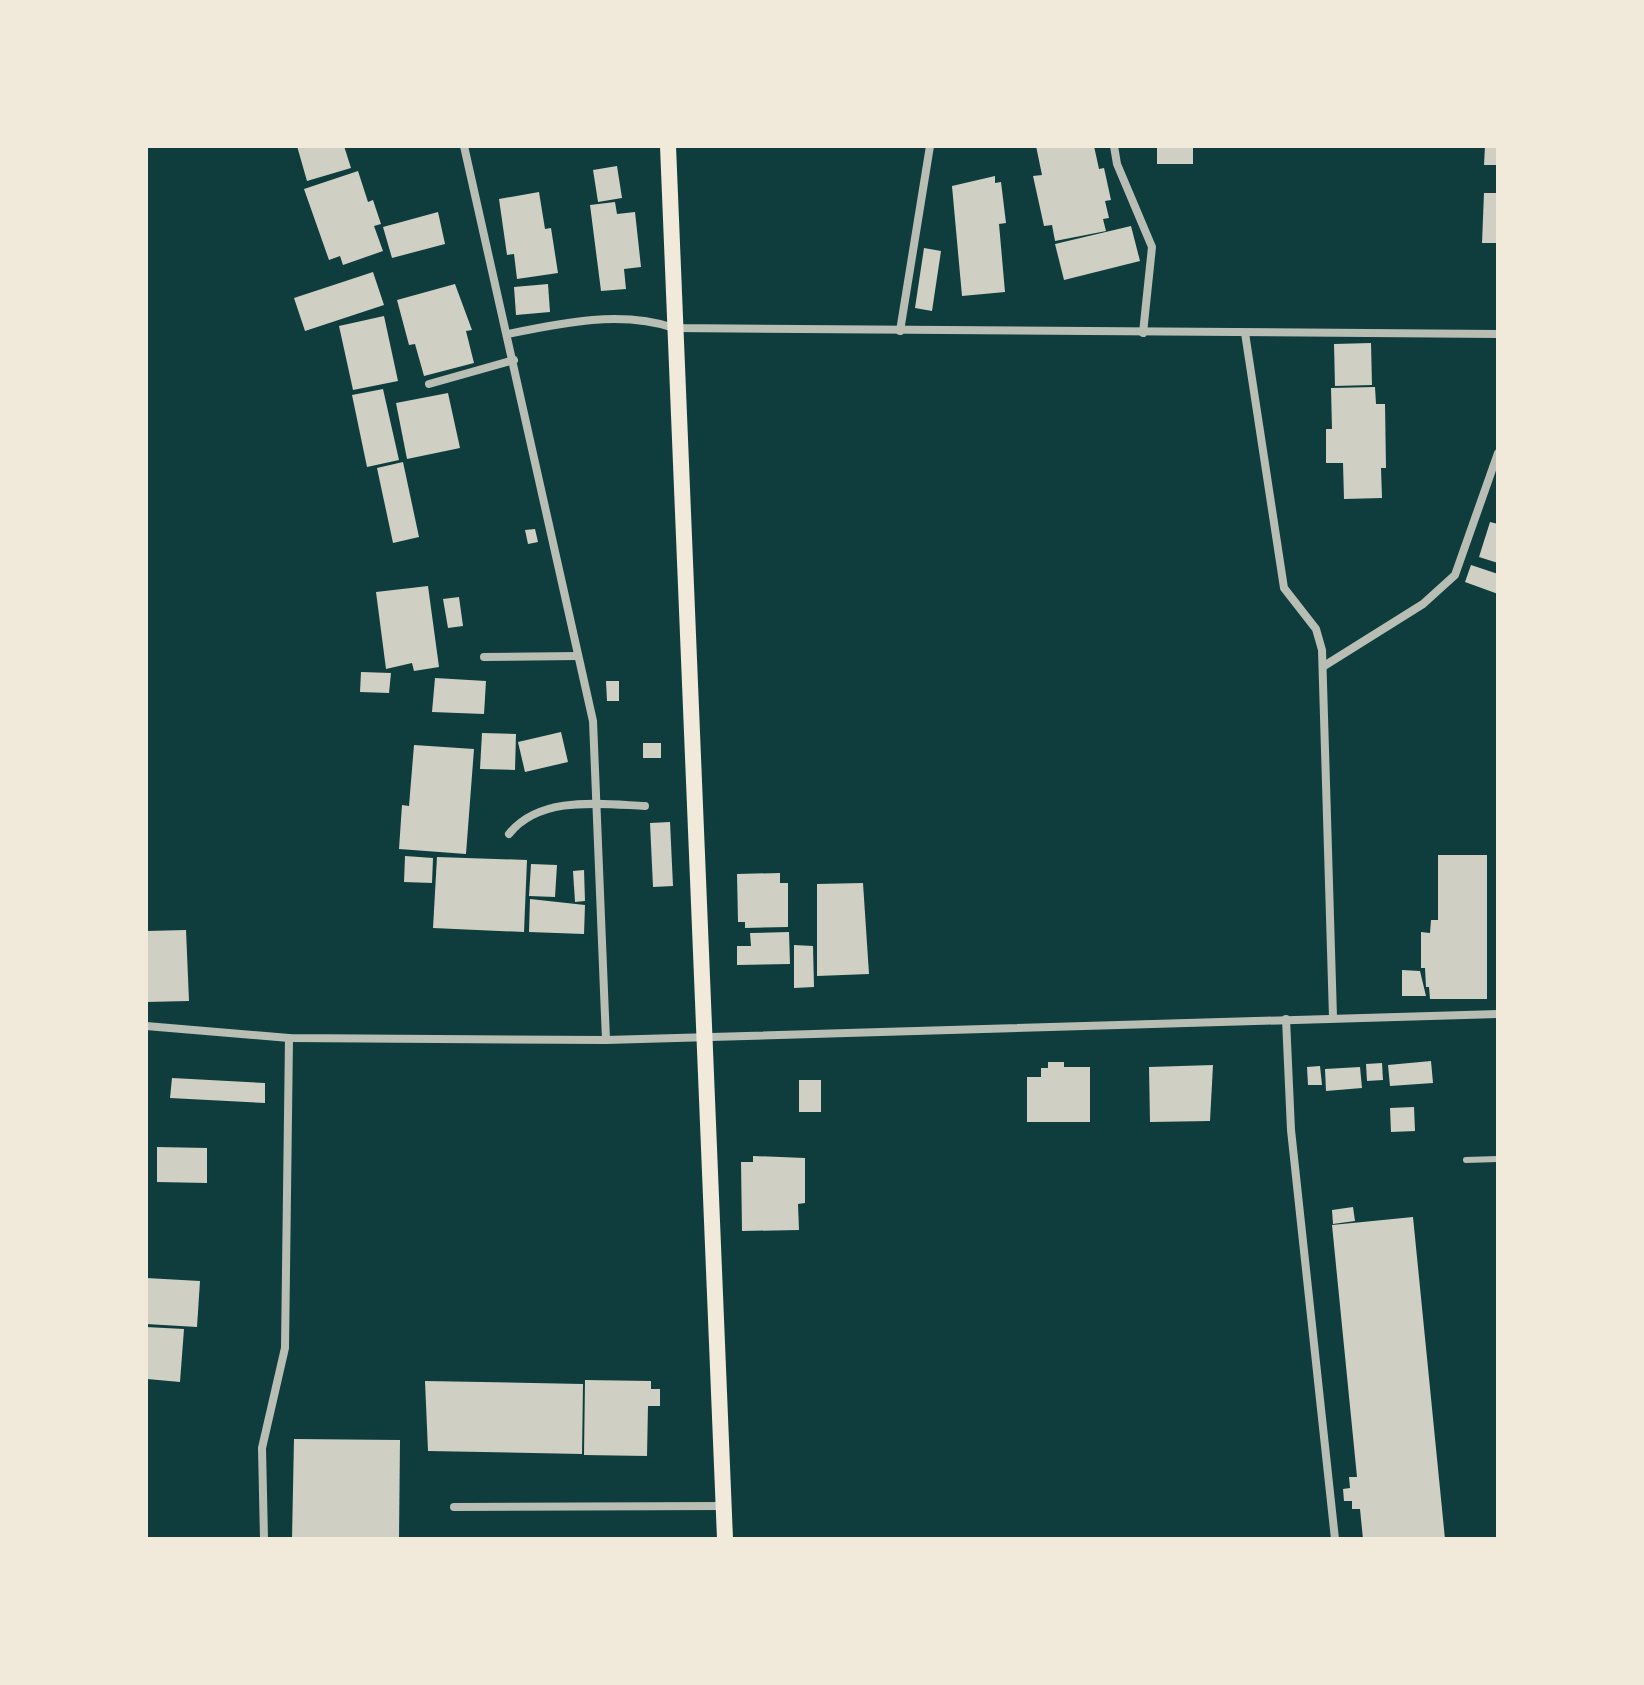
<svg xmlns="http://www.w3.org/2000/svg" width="1644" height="1685" font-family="'Space Grotesk',sans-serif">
<rect width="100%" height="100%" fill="#0f3d3e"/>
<g fill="#cfcfc3">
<path d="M 297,146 L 344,146 L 351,168 L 307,181 Z"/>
<path d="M 1036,146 L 1094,146 L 1099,169 L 1104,168 L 1111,200 L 1105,201 L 1109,218 L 1103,219 L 1106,231 L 1055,241 L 1052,225 L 1044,226 L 1033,176 L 1042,175 Z"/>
<rect x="1157" y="146" width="36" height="18"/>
<path d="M 1485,146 L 1498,146 L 1498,165 L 1484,165 Z"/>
<path d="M 617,166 L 622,198 L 598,202 L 593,170 Z"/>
<path d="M 358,171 L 368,202 L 373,200 L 381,224 L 374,226 L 383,251 L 343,265 L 340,256 L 329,260 L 304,189 Z"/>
<path d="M 995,176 L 995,183 L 1001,182 L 1006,223 L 999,224 L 1005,292 L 962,296 L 952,186 Z"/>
<path d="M 539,192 L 545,229 L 551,228 L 558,273 L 517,279 L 514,254 L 507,255 L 499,199 Z"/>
<path d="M 1484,193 L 1498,193 L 1498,243 L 1482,243 Z"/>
<path d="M 615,202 L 617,214 L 635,212 L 641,267 L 624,269 L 626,289 L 601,291 L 590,205 Z"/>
<path d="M 438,212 L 445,244 L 392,258 L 383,227 Z"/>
<path d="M 1131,226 L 1140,261 L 1064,280 L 1055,244 Z"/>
<path d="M 924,248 L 941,251 L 932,311 L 915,308 Z"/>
<path d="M 373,272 L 384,305 L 305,331 L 294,298 Z"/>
<path d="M 455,284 L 472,330 L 466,331 L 474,363 L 424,376 L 415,344 L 409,345 L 397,300 Z"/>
<path d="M 548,284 L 550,312 L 516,315 L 514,287 Z"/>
<path d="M 384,316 L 398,381 L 353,390 L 339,326 Z"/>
<path d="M 1371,343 L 1372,385 L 1335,386 L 1334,344 Z"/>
<path d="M 1375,387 L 1376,404 L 1385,404 L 1386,468 L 1381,468 L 1382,498 L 1344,499 L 1343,463 L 1326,463 L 1326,429 L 1332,429 L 1331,388 Z"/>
<path d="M 383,389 L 399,460 L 367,467 L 352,395 Z"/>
<path d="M 448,393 L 460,448 L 407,459 L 396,403 Z"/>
<path d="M 403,462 L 419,537 L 393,543 L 377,468 Z"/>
<path d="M 1490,522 L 1498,524 L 1498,563 L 1479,557 Z"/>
<path d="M 535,529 L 538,542 L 528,544 L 525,530 Z"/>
<path d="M 1471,565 L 1498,574 L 1498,594 L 1465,582 Z"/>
<path d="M 428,586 L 439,667 L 414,671 L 412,663 L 386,669 L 376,592 Z"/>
<path d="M 459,597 L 463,626 L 448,628 L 443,599 Z"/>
<path d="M 361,672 L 391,673 L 389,693 L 360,692 Z"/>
<path d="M 435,678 L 486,681 L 484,714 L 432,712 Z"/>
<path d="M 606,681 L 619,681 L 619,701 L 607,701 Z"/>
<path d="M 561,732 L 568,762 L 525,772 L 518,742 Z"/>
<path d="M 482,733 L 516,734 L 515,770 L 480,769 Z"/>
<rect x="643" y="743" width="18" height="15"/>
<path d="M 414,745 L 474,749 L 466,854 L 399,849 L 402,805 L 409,806 Z"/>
<path d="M 670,822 L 673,886 L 653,887 L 650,823 Z"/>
<path d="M 1438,855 L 1487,855 L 1487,999 L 1430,999 L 1429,987 L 1426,987 L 1425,968 L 1421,968 L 1421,932 L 1430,933 L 1431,920 L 1438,920 Z"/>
<path d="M 405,856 L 433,858 L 432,883 L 404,882 Z"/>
<path d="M 437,857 L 527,860 L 524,932 L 433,928 Z"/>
<path d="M 531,864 L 557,865 L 555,897 L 529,896 Z"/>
<path d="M 584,870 L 585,901 L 575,902 L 573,871 Z"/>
<path d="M 780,873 L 780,883 L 788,883 L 788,927 L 745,928 L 745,922 L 738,922 L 737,874 Z"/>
<path d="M 863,883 L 869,974 L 817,976 L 817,884 Z"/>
<path d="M 530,899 L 585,905 L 584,934 L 529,932 Z"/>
<path d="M 186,930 L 189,1001 L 146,1002 L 146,931 Z"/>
<path d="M 789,932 L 790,964 L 737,965 L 737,946 L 751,946 L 750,933 Z"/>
<path d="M 794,945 L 813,946 L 814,987 L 794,988 Z"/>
<path d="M 1402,970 L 1420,971 L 1426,996 L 1402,996 Z"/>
<path d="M 1431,1061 L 1433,1083 L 1390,1086 L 1388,1065 Z"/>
<path d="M 1048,1062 L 1064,1062 L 1064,1067 L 1090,1067 L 1090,1122 L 1027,1122 L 1027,1077 L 1041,1077 L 1041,1068 L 1048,1068 Z"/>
<path d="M 1382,1063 L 1383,1080 L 1367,1081 L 1366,1064 Z"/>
<path d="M 1213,1065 L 1210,1121 L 1150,1122 L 1149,1067 Z"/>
<path d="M 1320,1066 L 1322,1085 L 1308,1085 L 1307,1067 Z"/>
<path d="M 1360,1067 L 1362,1088 L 1326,1091 L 1325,1069 Z"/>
<path d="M 172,1078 L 265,1083 L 265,1103 L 170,1098 Z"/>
<rect x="799" y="1080" width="22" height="32"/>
<path d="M 1414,1107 L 1415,1131 L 1391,1132 L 1390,1108 Z"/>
<path d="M 157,1147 L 207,1148 L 207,1183 L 157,1182 Z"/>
<path d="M 753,1156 L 805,1158 L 805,1203 L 798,1204 L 799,1230 L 742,1231 L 741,1162 L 753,1162 Z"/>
<path d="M 1353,1207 L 1355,1221 L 1333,1224 L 1332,1210 Z"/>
<path d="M 1413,1217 L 1445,1539 L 1363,1539 L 1360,1509 L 1352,1509 L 1352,1501 L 1344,1501 L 1343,1489 L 1350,1488 L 1349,1477 L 1357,1477 L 1332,1225 Z"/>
<path d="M 146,1278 L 200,1281 L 197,1327 L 146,1324 Z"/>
<path d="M 146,1327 L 184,1329 L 180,1382 L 147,1379 Z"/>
<path d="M 585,1380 L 651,1381 L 651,1389 L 660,1389 L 660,1406 L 648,1406 L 647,1456 L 584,1455 Z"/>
<path d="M 425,1381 L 583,1384 L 582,1454 L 428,1451 Z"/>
<path d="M 294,1439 L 400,1440 L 399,1539 L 292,1539 Z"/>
</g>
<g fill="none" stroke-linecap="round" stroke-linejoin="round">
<path stroke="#b8beb3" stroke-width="6" d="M 1466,1160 L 1498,1159"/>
<g stroke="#b8beb3" stroke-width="8">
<path d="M 464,146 L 593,721 L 606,1040"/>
<path d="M 1114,146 L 1117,164 L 1152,247 L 1143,333"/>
<path d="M 900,331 L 930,146"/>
<path d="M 1245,333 L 1284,588 L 1316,629 L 1322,650 L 1333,1017"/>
<path d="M 508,334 C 561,323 621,310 674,328 L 1498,334"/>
<path d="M 429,384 L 514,360"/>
<path d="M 484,657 L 578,656"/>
<path d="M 1324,666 L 1423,604 L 1455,575 L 1498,453"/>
<path d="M 509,834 C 540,795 601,804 645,806"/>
<path d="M 1286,1019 L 1291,1130 L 1335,1539"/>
<path d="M 146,1026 L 289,1038 L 606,1040 L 1498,1014"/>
<path d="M 454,1507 L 723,1506"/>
<path d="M 264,1539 L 262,1448 L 285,1348 L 289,1038"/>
</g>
<path stroke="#f1e9da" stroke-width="16" d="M 668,146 L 725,1539"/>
</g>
<rect width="1644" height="1685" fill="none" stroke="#f1e9da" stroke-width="296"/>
</svg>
